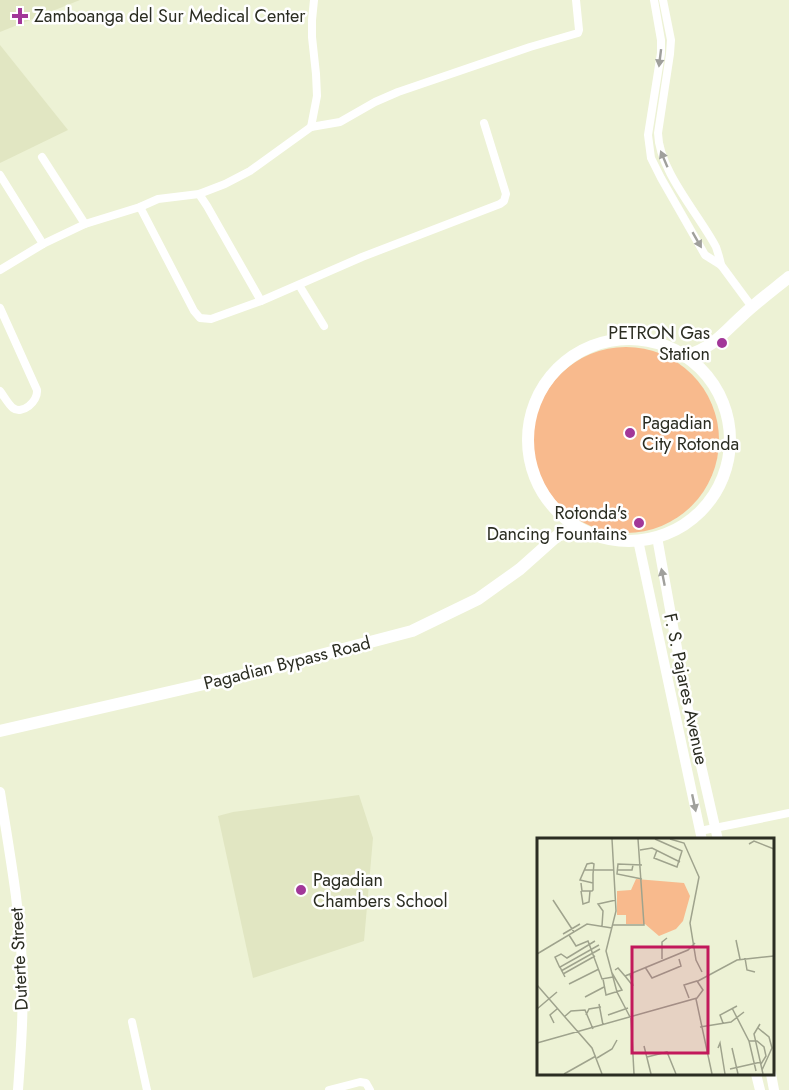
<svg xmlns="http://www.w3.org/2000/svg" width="789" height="1090" font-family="Jost,sans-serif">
<rect width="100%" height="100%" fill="#edf2d5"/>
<g fill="#e1e6c2">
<path d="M 0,0 L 80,0 L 0,32 Z"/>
<path d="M 0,45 L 68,130 L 0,163 Z"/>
<path d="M 359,795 L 373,838 L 364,941 L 253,978 L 218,816 L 233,812 Z"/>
</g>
<circle fill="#f8ba8d" cx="626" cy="440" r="93"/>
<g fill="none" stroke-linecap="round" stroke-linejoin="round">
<g stroke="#fff" stroke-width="8">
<path d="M 654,0 L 661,40 L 661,53 L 648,135 L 651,158 L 661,178 L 705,255 L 721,265 L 752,307"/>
<path d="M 663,0 L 671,40 L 670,54 L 658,133 C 659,171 698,213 716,247 C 718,253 720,259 721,265"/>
<path d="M 311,127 L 317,96 L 316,74 L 312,37 L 312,20 L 314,0"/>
<path d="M 42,157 L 85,224"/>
<path d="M 0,175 L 43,244"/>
<path d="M 199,194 L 207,206 L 261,301"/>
<path d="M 140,207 L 194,311 L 200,318 L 211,319 L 261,301 L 362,257 L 500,204 L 504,201 L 506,194 L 484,123"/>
<path d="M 0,270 L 43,244 L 85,224 L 140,207 L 158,199 L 199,194 L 225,184 L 250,171 L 311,127 L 340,122 L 375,102 L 398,92 L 530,47 L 578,33 L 579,30 L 576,0"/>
<path d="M 299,285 L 324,326"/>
<path d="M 0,308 L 37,390 C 38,402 22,415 13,408 C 8,404 4,396 0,391"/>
<path d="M 700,831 L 789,813"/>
<path d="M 132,1022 L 147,1090"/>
<path d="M 329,1090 L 360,1082 L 366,1083 L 370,1090"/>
</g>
<g stroke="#fff" stroke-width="10">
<path d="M 657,537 L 687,704 L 718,840"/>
<path d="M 638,540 L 702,840"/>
<path d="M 0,792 C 9,850 20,908 22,966 C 24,1007 21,1049 18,1090"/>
<path d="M 756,1074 L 760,1090"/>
<path d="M 771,1074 L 774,1090"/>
</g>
<g stroke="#fff" stroke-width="12">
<circle cx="629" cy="440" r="101"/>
<path d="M 685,356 C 713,348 722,334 742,316 C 757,302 773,290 789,277"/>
<path d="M 0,731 L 252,673 L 412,631 L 478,599 L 520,569 L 557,536 L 573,531 L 584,532"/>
</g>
</g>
<defs><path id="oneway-solid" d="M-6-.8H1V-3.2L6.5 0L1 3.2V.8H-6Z" transform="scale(1.5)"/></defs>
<g fill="#a0a09c">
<use href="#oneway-solid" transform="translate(660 58) rotate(97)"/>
<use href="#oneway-solid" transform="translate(664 159) rotate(-113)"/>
<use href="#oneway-solid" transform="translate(697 240) rotate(60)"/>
<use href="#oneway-solid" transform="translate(663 577) rotate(-101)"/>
<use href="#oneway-solid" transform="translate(694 803) rotate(78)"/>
</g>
<g fill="#a23799" stroke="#fff" stroke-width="2">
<path d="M17 7h6v6h6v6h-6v6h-6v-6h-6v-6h6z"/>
<circle cx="722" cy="343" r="6"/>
<circle cx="630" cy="433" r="6"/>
<circle cx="639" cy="523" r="6"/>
<circle cx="301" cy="890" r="6"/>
</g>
<g text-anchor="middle" stroke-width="5" stroke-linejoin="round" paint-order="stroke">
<g font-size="18" fill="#2b2d22" stroke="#fff" text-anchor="start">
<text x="34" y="22">Zamboanga del Sur Medical Center</text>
<text x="710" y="339" text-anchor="end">PETRON Gas<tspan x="710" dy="21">Station</tspan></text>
<text x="642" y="429">Pagadian<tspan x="642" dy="21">City Rotonda</tspan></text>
<text x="627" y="519" text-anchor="end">Rotonda's<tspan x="627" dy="21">Dancing Fountains</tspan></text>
<text x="313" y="886">Pagadian<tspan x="313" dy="21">Chambers School</tspan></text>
</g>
<g font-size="18" fill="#2b2d22" stroke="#fff">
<text transform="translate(287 663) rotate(-14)" y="6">Pagadian Bypass Road</text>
<text transform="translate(686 689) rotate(78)" y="6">F. S. Pajares Avenue</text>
<text transform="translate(19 959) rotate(-93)" y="6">Duterte Street</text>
</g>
</g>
<g transform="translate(537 838)">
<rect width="237" height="237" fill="#edf2d5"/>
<path d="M 99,41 L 147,45 L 153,58 L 146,83 L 139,91 L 122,98 L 108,86 L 89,86 L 89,77 L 80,77 L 80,53 L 94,52 Z" fill="#f8ba8d"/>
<path fill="none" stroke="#9fa38d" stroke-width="1.5" d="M 75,1 L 79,73 L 69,113 L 80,154 L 93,179M 118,1 L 145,13 L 140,29 L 117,20 L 120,12M 133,1 L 147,5 L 162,39 L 153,85 L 159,122 L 165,134M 212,6 L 217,3 L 237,11M 103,12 L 115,10 L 143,24M 105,27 L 81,26 L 80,36 L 105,41M 48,32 L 77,32M 80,32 L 95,32 L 96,27M 44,45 L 45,53 L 55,53 L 56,52 L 56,36 L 57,26 L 55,25 L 50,26 L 43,42 L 56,45M 44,53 L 46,66 L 52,64 L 53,53M 16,62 L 37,94M 76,87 L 107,87 L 101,1M 65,88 L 66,73 L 61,66 L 79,62M 26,96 L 43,86M 32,97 L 39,108 L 51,103 L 65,141 L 76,139M 199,102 L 203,121M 0,116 L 50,86 L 75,90M 208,120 L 210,132 L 218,134M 125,121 L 125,104 L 130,100M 108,129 L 115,140 L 144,128 L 142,121M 23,130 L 18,119 L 24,116 L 30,120 L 58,103M 78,132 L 81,130 L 88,138 L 151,112 L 158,105M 24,133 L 63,111M 26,136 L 58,118M 88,138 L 96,148 L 93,136M 28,139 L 23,129 L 62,107M 66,141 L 69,157 L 85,152 L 75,135M 161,143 L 200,122 L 237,118M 32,146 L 62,131M 0,147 L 55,210 L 65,236M 48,159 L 67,149M 159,161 L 175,236M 62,166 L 66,187M 195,170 L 212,203 L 220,203 L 227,209 L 229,218 L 224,226M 0,171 L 20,154M 49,177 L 52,171 L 64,169M 71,177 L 91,170M 27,179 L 34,173 L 48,172 L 56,191M 94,180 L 97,236M 17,185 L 13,177 L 20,171M 186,185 L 183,177 L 200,168M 223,186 L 217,196 L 226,236M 163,189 L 194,184 L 207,174M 221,190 L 232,199 L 235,210 L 225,232M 212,203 L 219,233M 0,205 L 160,160 L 166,152 L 160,143 L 147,147 L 152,160M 107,208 L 114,236M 181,210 L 183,205 L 188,236M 195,210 L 201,236M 110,219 L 130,214 L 139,236M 60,220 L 75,211 L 80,202M 193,231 L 224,224M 27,236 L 59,218"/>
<path fill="#c2185b" fill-opacity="0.15" stroke="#c2185b" stroke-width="3" d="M 95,109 L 171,109 L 171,215 L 95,215 Z"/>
<rect width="237" height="237" fill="none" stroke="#2b2d22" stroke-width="3"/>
</g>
</svg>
